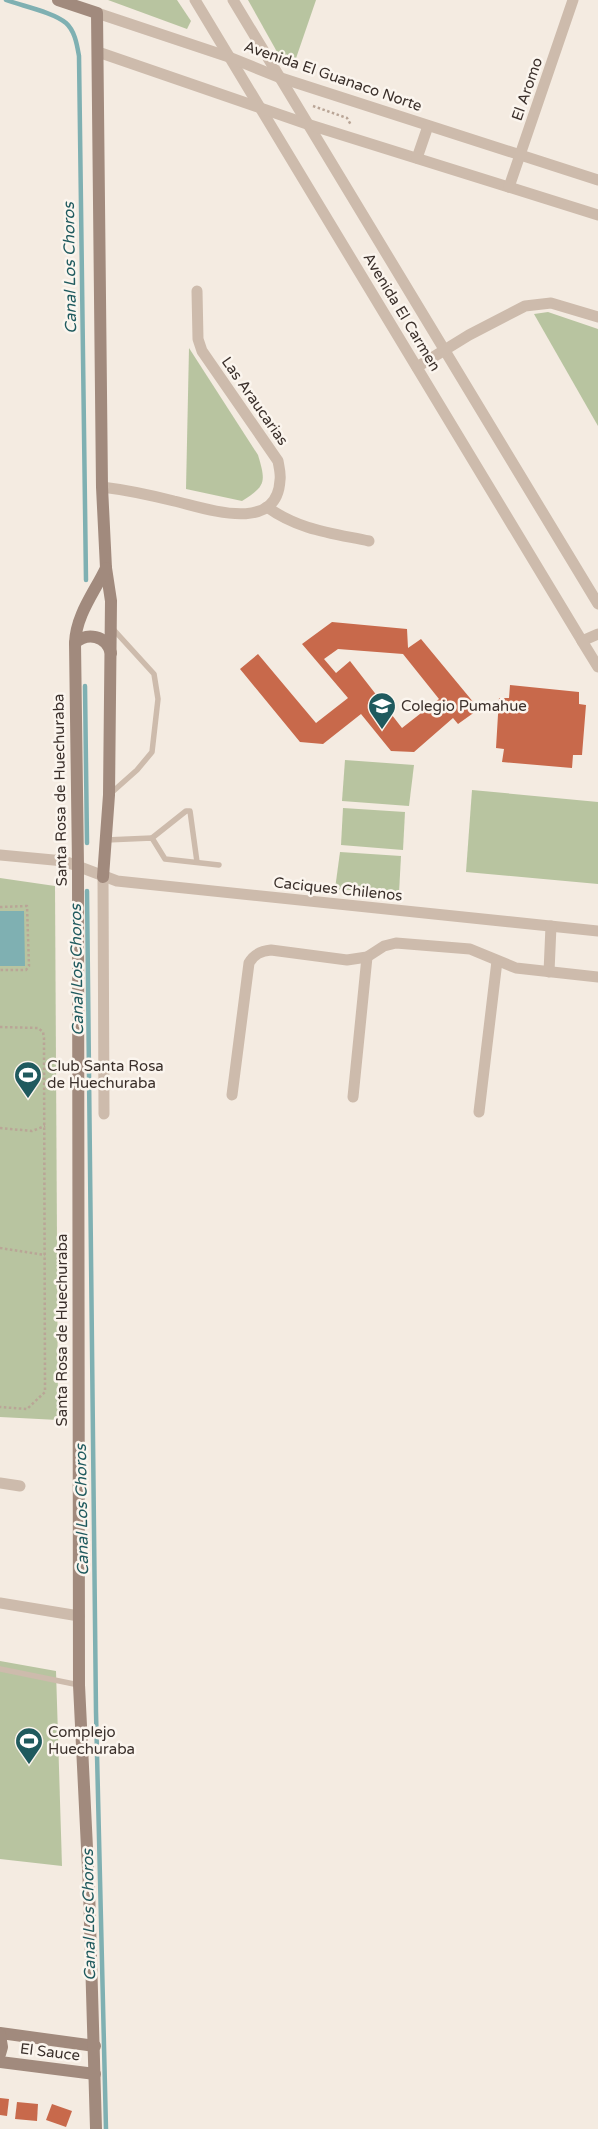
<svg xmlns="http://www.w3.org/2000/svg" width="598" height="2129" font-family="'Varela Round',sans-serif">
<rect width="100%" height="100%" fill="#f4ebe1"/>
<g fill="#b8c4a0">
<path d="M 108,0 L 177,0 L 191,21 L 187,29 Z"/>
<path d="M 248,0 L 316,0 L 294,64 L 281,59 Z"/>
<path d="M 548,312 L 598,329 L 598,426 L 534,314 Z"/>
<path d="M 189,348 L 258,455 C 266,482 266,486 242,501 L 186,489 Z"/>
<path d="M 345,760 L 414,765 L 409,806 L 342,801 Z"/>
<path d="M 472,790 L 598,802 L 598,884 L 466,872 Z"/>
<path d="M 343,808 L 405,812 L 403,850 L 341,845 Z"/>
<path d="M 340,852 L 401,856 L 399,893 L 335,889 Z"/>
<path d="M 0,878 L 55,886 L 58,1420 L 0,1417 Z"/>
<path d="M 0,1661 L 56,1671 L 62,1866 L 0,1859 Z"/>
</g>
<path fill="#7fb0b2" d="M 0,911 L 24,911 L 25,966 L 0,966 Z"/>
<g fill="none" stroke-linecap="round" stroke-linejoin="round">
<g stroke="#7fb0b2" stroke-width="4.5">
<path d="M 6,0 C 22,6 53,12 66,23 C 75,31 77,45 79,56 L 86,580"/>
<path d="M 85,686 L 87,843"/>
<path d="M 87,891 L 96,1712 L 106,2129"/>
</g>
</g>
<g fill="#c8694b" fill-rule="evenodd">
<path d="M 332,622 L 407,629 L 408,648 L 421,639 L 479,709 L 458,724 L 453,718 L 414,752 L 391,751 L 361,714 L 323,744 L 300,742 L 240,669 L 258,654 L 316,723 L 348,698 L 302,644 ZM 338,649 L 403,654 L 439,699 L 402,728 L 350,661 L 336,673 L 324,659 Z"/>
<path d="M 510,685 L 579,692 L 579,704 L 586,705 L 582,755 L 573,755 L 572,768 L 502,762 L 504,749 L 496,748 L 499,698 L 509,698 Z"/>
<path d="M 0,2098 L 9,2099 L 7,2116 L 0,2115 Z"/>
<path d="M 17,2102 L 38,2104 L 37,2121 L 15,2119 Z"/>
<path d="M 52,2104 L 72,2111 L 66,2127 L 46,2120 Z"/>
</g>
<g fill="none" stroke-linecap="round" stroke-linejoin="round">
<g stroke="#b9a596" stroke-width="2.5" stroke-dasharray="2.5 2.5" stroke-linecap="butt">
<path d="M 313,106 L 347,118 L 351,125"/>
<path d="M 0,907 L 27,906 L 29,966 L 26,970 L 0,970"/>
<path d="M 0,1027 L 38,1028 L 43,1032 L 44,1038 L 45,1392 L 27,1409 L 0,1407"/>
<path d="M 0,1128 L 32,1131 L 45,1126"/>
<path d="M 0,1248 L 45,1255"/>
</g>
<g stroke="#cdbbac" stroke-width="5.5">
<path d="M 110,794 L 137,770 L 152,752 L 158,699 L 154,674 L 113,629"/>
<path d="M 152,838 L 186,811 L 190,811 L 197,862"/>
<path d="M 106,840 L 152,838 L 165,859 L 219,865"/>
<path d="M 0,1669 L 79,1685"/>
</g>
<g stroke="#cdbbac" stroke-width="11">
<path d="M 195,0 L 582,641 L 598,634"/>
<path d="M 233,0 L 598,604"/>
<path d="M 97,13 L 229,57 L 278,77 L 598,180"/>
<path d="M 98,52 L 307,124 L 598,215"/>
<path d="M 417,158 L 428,126"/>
<path d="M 509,187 L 573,0"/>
<path d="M 417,367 L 469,335 L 525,306 L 551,303 L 598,317"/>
<path d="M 102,487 C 127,490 150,495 174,501 C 205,508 277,535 280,480 C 281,474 279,467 278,461 L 202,351 L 198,339 L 197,291"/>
<path d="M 267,507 C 299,530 331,533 369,541"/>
<path d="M 582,641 L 598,667"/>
<path d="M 0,855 L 64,861 L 117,881 L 598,931"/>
<path d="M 103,877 L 104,1114"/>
<path d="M 549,972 L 551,926"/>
<path d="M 232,1095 L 249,963 C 254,954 261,951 271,950 L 347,960 L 367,957 L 384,946 L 396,943 L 470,949 L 516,968 L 598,977"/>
<path d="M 353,1097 L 367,957"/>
<path d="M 479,1112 L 497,961"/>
<path d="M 0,1483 L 20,1486"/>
<path d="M 0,1603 L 79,1616"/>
</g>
<g stroke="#a18a7d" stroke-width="12">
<path d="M 58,0 L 97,13 L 102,487 L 106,568 L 111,601 L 109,795 L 103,877"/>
<path d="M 75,643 C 87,632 106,635 111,653"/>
<path d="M 0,2033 L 95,2046"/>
<path d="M 0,2035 L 2,2047 L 0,2054"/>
<path d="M 0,2062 L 95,2074"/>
<path d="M 96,2129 L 89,1889 L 79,1685 L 78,865 L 75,643 C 76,615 94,593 106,568"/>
</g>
</g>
<defs>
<g id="school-pin" transform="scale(1.4375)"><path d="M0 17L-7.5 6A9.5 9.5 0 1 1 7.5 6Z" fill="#1f5a5e" stroke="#fbf5ee"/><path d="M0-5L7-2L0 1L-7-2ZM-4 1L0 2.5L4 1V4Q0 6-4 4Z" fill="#fff"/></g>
<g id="stadium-pin" transform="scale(1.4375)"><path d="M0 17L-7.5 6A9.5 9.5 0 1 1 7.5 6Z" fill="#1f5a5e" stroke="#fbf5ee"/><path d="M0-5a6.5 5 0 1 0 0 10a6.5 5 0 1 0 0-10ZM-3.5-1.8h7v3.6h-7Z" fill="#fff"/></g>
</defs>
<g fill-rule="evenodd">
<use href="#school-pin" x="382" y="706"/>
<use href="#stadium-pin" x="28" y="1075"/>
<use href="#stadium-pin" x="29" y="1741"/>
</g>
<g text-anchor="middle" stroke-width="5" stroke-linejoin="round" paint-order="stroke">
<g font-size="15" fill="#3b302b" stroke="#fbf5ee">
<text transform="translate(333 76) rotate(19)" y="5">Avenida El Guanaco Norte</text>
<text transform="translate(527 89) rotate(-71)" y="5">El Aromo</text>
<text transform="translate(402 312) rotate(59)" y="5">Avenida El Carmen</text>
<text transform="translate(255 401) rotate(55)" y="5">Las Araucarias</text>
<text transform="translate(60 790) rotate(-91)" y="5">Santa Rosa de Huechuraba</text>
<text transform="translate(338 889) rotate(6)" y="5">Caciques Chilenos</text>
<text transform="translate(62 1330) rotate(-90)" y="5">Santa Rosa de Huechuraba</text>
<text transform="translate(50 2052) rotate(7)" y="5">El Sauce</text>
</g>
<g font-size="15" fill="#3b302b" stroke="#fbf5ee" text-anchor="start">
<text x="401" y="711">Colegio Pumahue</text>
<text x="47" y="1071">Club Santa Rosa<tspan x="47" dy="17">de Huechuraba</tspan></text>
<text x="48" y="1737">Complejo<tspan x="48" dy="17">Huechuraba</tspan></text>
</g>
<g font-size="16" font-style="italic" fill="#1f5a5e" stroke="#fbf5ee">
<text transform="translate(69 268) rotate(-91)" y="6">Canal Los Choros</text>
<text transform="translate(76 970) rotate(-91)" y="6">Canal Los Choros</text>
<text transform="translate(81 1510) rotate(-91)" y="6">Canal Los Choros</text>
<text transform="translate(88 1915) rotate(-91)" y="6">Canal Los Choros</text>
</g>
</g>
</svg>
